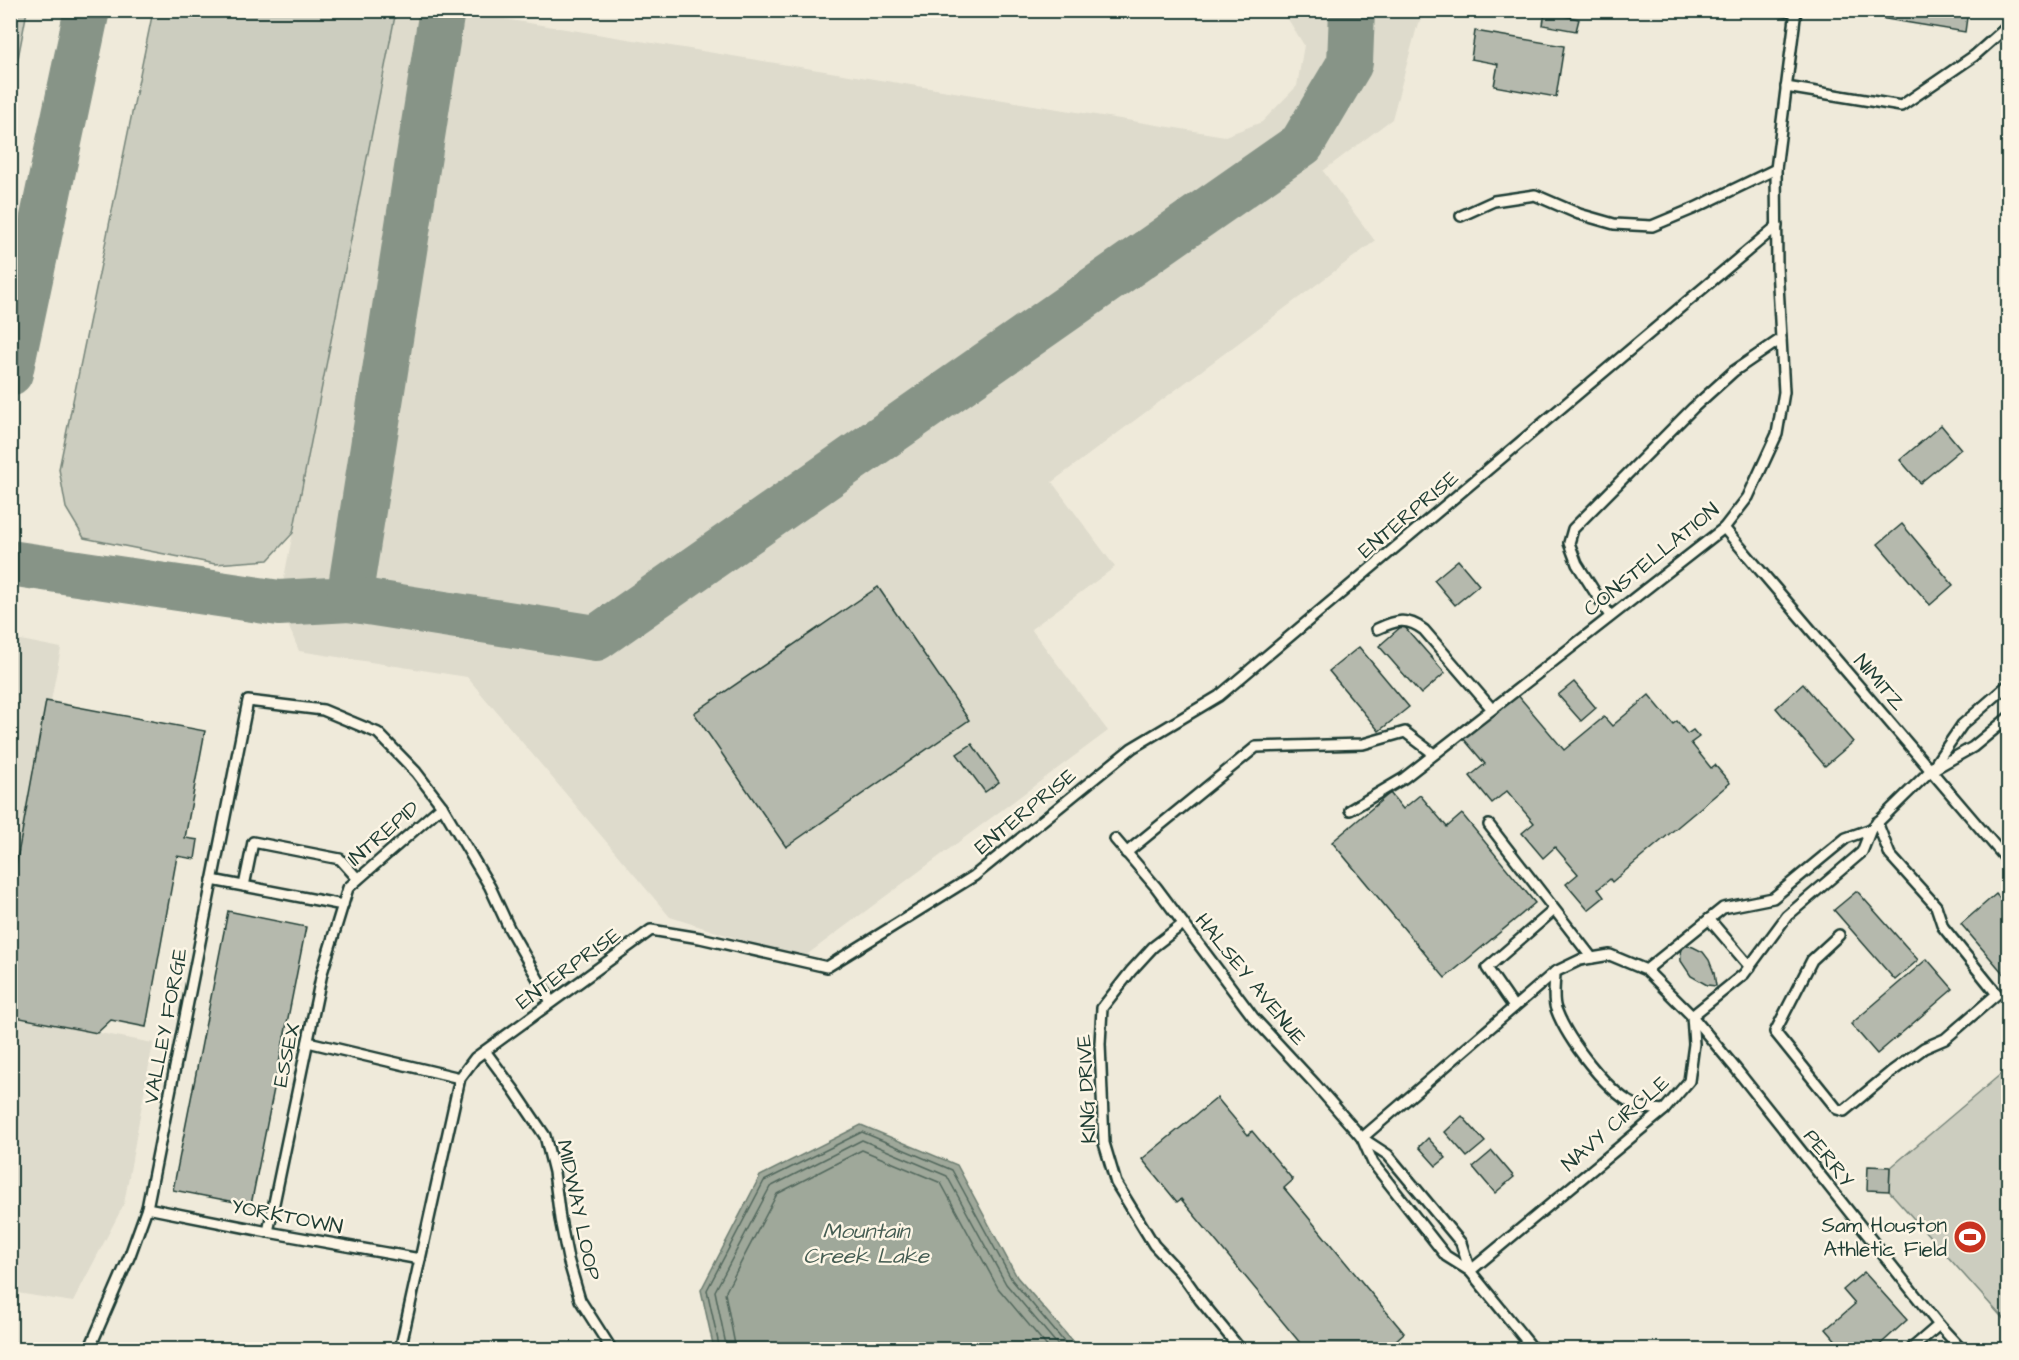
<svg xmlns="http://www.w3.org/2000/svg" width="2019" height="1360" font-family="'Architects Daughter',sans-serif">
<rect width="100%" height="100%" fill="#efeada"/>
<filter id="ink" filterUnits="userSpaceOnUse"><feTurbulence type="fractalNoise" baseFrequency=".0167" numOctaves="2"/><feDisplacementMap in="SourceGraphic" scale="12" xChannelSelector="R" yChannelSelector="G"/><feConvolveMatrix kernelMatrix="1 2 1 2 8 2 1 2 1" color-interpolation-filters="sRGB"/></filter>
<g filter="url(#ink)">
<g fill="#dedbcc">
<path d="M 396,11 L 455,11 L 1225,136 L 1262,122 L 1297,86 L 1304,45 L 1283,11 L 1430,11 L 1418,23 L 1392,119 L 1323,171 L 1375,241 L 1052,482 L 1115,567 L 1031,629 L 1108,731 L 801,959 L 670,917 L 467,677 L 299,651 L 279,603 Z"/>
<path d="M 11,638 L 61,648 L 11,913 Z"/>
<path d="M 10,1016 L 153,1043 L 124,1204 L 73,1302 L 11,1292 Z"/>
</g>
<g fill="#cccdbf" stroke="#76857a" stroke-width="1.5">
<path d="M 11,10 L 27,11 L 11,95 L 10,11 Z"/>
<path d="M 153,11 L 396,11 L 293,533 L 268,560 L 215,564 L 84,538 L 66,508 L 59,469 Z"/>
<path d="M 2008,1068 L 2008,1324 L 1889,1191 L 1890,1168 Z"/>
</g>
<path fill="#9fa89a" stroke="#6c7d71" stroke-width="1.5" d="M 861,1125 L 957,1165 L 1017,1277 L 1079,1349 L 714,1349 L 701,1290 L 760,1176 Z"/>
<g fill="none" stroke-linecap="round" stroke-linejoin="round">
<g stroke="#52685d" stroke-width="1.5">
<path d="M 720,1350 L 707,1290 L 764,1181 L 862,1132 L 952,1170 L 1012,1280 L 1071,1350"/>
<path d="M 727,1350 L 715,1291 L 770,1187 L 862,1140 L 947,1176 L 1006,1284 L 1062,1350"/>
<path d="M 736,1350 L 725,1293 L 777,1194 L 862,1150 L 941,1183 L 998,1288 L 1050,1350"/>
</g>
<g stroke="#879487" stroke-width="46">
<path d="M 10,373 L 87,10"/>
<path d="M 10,563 L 279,603 L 349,599 L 442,10"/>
<path d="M 349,599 L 596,638 L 1302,144 L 1350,63 L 1352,10"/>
</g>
</g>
<g fill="#b5b9ad" stroke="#1f3d34" stroke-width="1.5">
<path d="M 1856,10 L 1968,10 L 1965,32 L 1856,14 Z"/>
<path d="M 1545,12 L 1579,19 L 1576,31 L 1543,25 Z"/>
<path d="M 1475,31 L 1564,46 L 1556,97 L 1494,86 L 1498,64 L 1471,59 Z"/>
<path d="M 1941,425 L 1961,449 L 1920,483 L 1900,460 Z"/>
<path d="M 1902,524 L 1953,585 L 1930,605 L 1878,544 Z"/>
<path d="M 1458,560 L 1479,585 L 1455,605 L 1434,580 Z"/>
<path d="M 878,587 L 969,720 L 786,847 L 694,713 Z"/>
<path d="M 1403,625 L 1445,673 L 1421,694 L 1379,646 Z"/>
<path d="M 1359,647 L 1409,707 L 1379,731 L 1329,671 Z"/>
<path d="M 1574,682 L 1596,708 L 1581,721 L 1558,695 Z"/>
<path d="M 1803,684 L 1853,742 L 1825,766 L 1776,708 Z"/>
<path d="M 1516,693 L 1564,750 L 1604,717 L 1612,726 L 1649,695 L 1673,724 L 1677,721 L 1687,734 L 1693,730 L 1699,737 L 1691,743 L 1711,768 L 1715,765 L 1730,783 L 1612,882 L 1610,879 L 1598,889 L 1604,897 L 1588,910 L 1566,884 L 1578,874 L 1555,847 L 1543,858 L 1522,833 L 1534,823 L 1507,791 L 1492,803 L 1470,776 L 1485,764 L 1463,738 Z"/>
<path d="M 46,701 L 205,731 L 185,838 L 198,840 L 195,859 L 177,856 L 146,1027 L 111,1020 L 97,1033 L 10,1016 L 10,898 Z"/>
<path d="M 972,744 L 999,782 L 985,792 L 957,754 Z"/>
<path d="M 1390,793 L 1403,809 L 1420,795 L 1447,827 L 1462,814 L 1535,903 L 1445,978 L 1332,842 Z"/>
<path d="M 1857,891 L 1918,960 L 1895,980 L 1834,910 Z"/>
<path d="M 1996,894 L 2008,909 L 2008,979 L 1961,924 Z"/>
<path d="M 228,911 L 306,927 L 251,1205 L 173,1190 Z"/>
<path d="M 1680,944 L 1693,947 L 1703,952 L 1709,960 L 1714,973 L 1716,986 L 1707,985 L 1691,976 L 1681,961 Z"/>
<path d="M 1927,959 L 1953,989 L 1877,1054 L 1851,1024 Z"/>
<path d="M 1217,1098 L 1248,1135 L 1252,1131 L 1293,1180 L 1284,1188 L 1404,1333 L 1385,1350 L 1306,1350 L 1181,1199 L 1177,1202 L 1142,1159 Z"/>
<path d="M 1462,1116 L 1485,1142 L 1467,1157 L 1445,1132 Z"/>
<path d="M 1428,1138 L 1446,1158 L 1436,1166 L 1419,1147 Z"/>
<path d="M 1492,1151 L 1514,1177 L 1495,1193 L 1473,1167 Z"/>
<path d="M 1868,1166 L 1890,1167 L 1889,1191 L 1867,1190 Z"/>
<path d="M 1864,1272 L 1907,1320 L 1874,1350 L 1844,1350 L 1826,1329 L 1855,1304 L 1843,1290 Z"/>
<path d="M 1780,1341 L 1787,1350 L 1770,1350 Z"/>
</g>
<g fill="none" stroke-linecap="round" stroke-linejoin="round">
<g stroke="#1f3d34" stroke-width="14">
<g id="service">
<path d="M 1781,10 L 1796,12"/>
<path d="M 1786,87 L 1901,106 L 1974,56 L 2008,26"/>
<path d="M 1461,216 L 1494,201 L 1535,195 L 1579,214 L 1614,224 L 1652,226 L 1695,208 L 1776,169"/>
<path d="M 1724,528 L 2008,861"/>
<path d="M 1610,616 L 1577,564 L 1569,543 L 1573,529 L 1693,408 L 1734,371 L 1781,339"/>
<path d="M 1377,629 C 1396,620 1407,617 1424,630 L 1492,709"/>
<path d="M 1934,769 L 1973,747 L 2008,718"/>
<path d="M 1350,810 L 1404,778 L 1724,528 L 1748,497 L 1777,434 L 1784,392 L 1777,267 L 1776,169 L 1796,10"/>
<path d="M 1489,825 L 1592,958"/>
<path d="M 1871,829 L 1862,852 L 1787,916 L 1744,974 L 1692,1016 L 1736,1069 L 1939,1325 L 1962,1350"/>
<path d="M 1115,839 L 1156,887 L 1253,1017 L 1315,1084 L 1362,1138 L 1388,1155 L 1461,1243 L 1470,1271"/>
<path d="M 1126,853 L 1256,747 L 1363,744 L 1405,732 L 1434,754"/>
<path d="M 212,880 L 343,905"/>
<path d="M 244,886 L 253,842 L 340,859 L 358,879"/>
<path d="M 1709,919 L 1750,967"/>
<path d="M 1183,924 L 1153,947 L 1131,971 L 1102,1008 L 1100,1044 L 1104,1143 L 1116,1183 L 1154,1245 L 1183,1276 L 1200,1300 L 1241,1350"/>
<path d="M 1839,935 L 1812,960 L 1775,1032 L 1837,1109 L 1844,1111 L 1891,1072 L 1924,1048 L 1945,1039 L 1997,994 L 1943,927 L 1936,906 L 1890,855 L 1877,822"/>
<path d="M 1646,970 L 1723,908 L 1773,898 L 1846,838 L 1871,829 L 1931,770 L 1962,725 L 2008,685"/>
<path d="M 1555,972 C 1555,983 1552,999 1556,1009 C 1567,1039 1610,1097 1640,1107 C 1647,1109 1657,1109 1664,1110"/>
<path d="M 1514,1007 L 1487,968 L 1554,910"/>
<path d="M 308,1042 L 460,1078"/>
<path d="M 485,1051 L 514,1090 L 545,1136 L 554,1172 L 560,1219 L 568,1259 L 580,1300 L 612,1350"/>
<path d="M 1362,1138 L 1555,972 L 1580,960 L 1610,955 L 1646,970 L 1692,1016 L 1694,1044 L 1689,1081 L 1664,1110 L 1470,1271"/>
<path d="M 1362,1138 L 1373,1163 L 1446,1256 L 1470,1271 L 1534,1350"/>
<path d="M 147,1208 L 268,1232 L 420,1259"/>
<path d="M 268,1232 L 322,973 L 348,888 L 442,806"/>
<path d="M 89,1350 L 130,1255 L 147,1208 L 248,701 L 323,710 L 378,733 L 416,772 L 442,806 L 490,887 L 509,928 L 551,1002"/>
<path d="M 400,1350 L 460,1078 L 475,1058 L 651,930 L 700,938 L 827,967 L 974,876 L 1132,748 L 1219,696 L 1777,226"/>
<path d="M 1910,1350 L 1939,1325"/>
</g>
</g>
<use href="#service" stroke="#fcf5e5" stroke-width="9"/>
</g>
</g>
<defs>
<g id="stadium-disc" transform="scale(1.725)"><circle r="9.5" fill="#c8321e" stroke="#fcf5e5"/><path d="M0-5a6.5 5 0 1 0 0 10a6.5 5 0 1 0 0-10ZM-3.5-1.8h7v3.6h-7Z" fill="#fff"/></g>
</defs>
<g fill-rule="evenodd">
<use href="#stadium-disc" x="1970" y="1237"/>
</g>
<g text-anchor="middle" stroke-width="5" stroke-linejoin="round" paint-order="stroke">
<g font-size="21" fill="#1f3d34" stroke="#fcf5e5">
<text transform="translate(1408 514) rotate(-40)" y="7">ENTERPRISE</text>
<text transform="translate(1651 559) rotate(-39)" y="7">CONSTELLATION</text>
<text transform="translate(1880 682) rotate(49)" y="7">NIMITZ</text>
<text transform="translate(1025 811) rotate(-39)" y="7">ENTERPRISE</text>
<text transform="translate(383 833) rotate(-41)" y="7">INTREPID</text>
<text transform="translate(568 968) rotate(-36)" y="7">ENTERPRISE</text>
<text transform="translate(1251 979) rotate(51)" y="7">HALSEY AVENUE</text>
<text transform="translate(165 1026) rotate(-79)" y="7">VALLEY FORGE</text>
<text transform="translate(286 1055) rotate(-78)" y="7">ESSEX</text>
<text transform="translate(1086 1089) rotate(-93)" y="7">KING DRIVE</text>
<text transform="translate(1615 1123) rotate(-41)" y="7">NAVY CIRCLE</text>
<text transform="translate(1829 1158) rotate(52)" y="7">PERRY</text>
<text transform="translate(579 1210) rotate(78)" y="7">MIDWAY LOOP</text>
<text transform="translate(287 1216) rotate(11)" y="7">YORKTOWN</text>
</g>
<g font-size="21" fill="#1f3d34" stroke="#fcf5e5" text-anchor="end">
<text x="1947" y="1232">Sam Houston<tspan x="1947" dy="24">Athletic Field</tspan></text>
</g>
<g font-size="22" font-style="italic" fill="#455d53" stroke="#fcf5e5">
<text x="866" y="1238">Mountain<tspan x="866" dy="25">Creek Lake</tspan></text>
</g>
</g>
<rect width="2019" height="1360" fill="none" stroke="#fcf5e5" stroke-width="36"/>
<rect x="18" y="18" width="1983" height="1324" fill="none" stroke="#1f3d34" stroke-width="2" filter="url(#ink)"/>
</svg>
